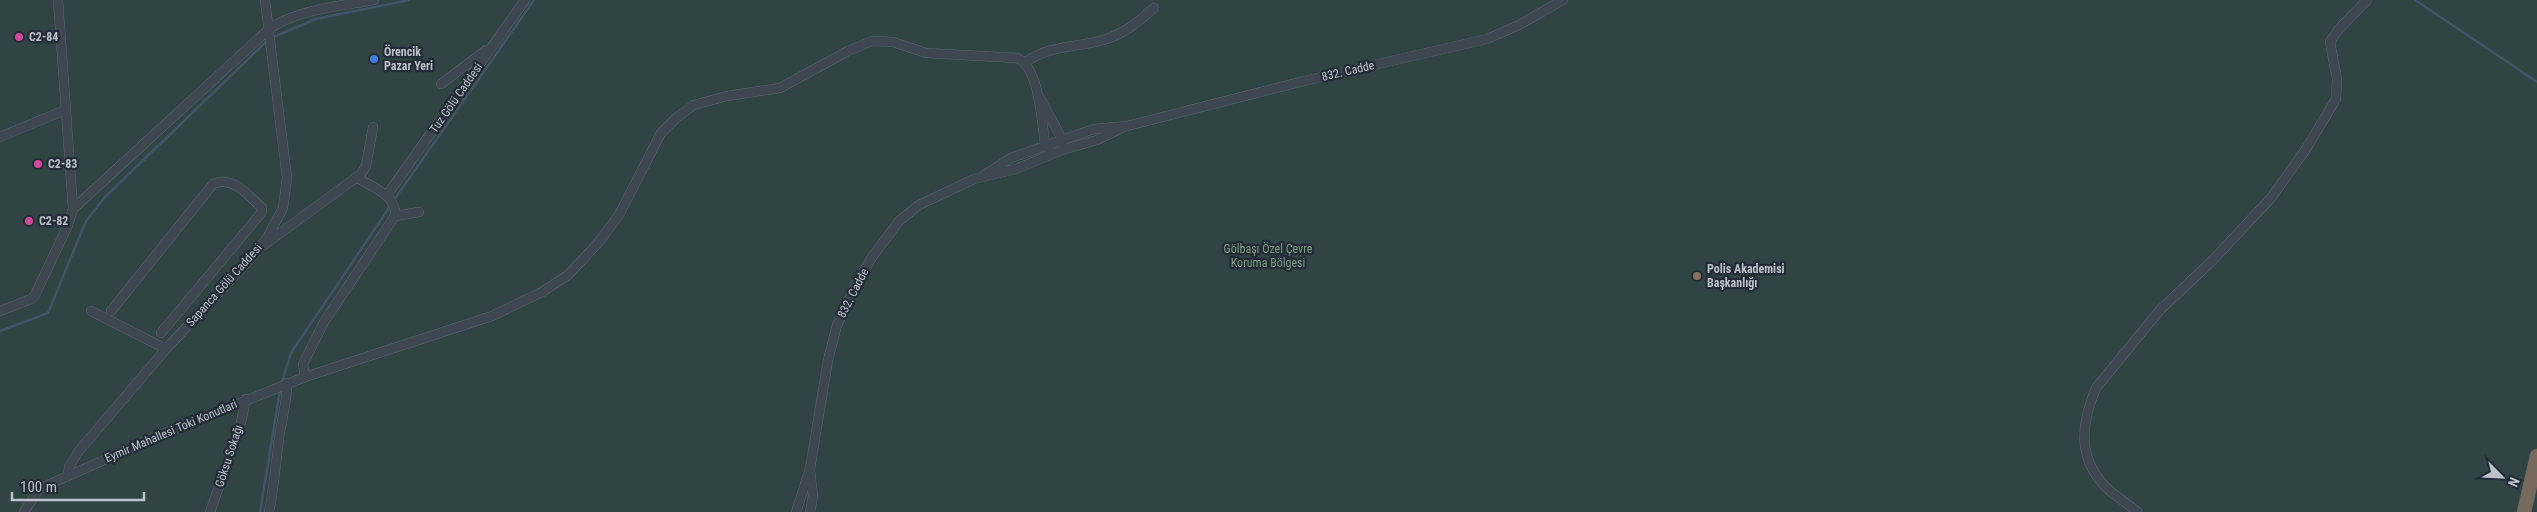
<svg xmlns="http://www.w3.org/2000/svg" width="2537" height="512" font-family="'Roboto Condensed',sans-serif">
<rect width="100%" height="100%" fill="#2a3540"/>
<rect fill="#2f4443" x="0" y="0" width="2537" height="512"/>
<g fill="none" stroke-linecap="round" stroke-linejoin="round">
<g stroke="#415367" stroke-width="2.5">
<path d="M 2415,0 L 2537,82"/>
<path d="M 271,38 L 316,19 L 409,0"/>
<path d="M 394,200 L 534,0"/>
<path d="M 0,331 L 48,313 L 86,221 L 105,197 L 267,41"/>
<path d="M 281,385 L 291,353 L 391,205"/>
<path d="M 260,512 L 280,390"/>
</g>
<g stroke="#5c646e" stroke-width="10">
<g id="minor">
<path d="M 1026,62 C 1049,45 1076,48 1103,40 C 1124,34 1138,22 1154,8"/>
<path d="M 441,84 L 486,50"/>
<path d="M 1040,98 L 1062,139 L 1062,144"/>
<path d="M 0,137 L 65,110"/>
<path d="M 983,176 L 1011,158 L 1094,129 L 1127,126 L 1304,81 L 1487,39 L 1519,25 L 1563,0"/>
<path d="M 387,195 L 525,0"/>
<path d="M 73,209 L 269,29 C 299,9 340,6 374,0"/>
<path d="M 395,216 L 419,212"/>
<path d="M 264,245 L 361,174 L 366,166 L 373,127"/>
<path d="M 0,311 L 31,299 L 35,295 L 68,225 L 73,209 L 58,0"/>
<path d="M 91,311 L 166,349"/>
<path d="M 111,311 L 213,184 C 233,175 249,196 262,208 L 262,212 L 161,333"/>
<path d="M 305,377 L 303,364 L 324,322 L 395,216 C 397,195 372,187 356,177"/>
<path d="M 68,476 L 69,467 L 78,452 L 166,349 L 251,258 L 267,238 L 283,208 L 287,178 L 265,0"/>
<path d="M 24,512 L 39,489 L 160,435 L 305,377 L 492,316 L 542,292 L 568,275 L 598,243 L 619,215 L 661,133 L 676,118 L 694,105 L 727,96 L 780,88 L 848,51 L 872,41 L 893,42 L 926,53 L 1017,58 C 1039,66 1042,122 1045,144 L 1051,154"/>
<path d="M 210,512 L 240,427 L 246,399"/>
<path d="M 269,512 C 274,487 276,463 279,438 C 282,419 287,402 287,383"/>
<path d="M 796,512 L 810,469 L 828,360 L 837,325 L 856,285 L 872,257 L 899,221 L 919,205 L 974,179 L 1016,169 L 1062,150 L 1097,140 L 1122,128"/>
<path d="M 810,512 L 813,496 L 810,470"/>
<path d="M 2138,512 C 2129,505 2119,498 2110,491 C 2077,461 2080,426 2096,388 L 2160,310 L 2212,261 L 2271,198 L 2306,149 L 2336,99 L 2337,79 L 2330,42 L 2338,30 L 2367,0"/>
</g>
</g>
<g stroke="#48515b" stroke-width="15">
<path id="highway" d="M 2524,512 L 2537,456"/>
</g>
<use href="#minor" stroke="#3e4650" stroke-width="9"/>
<use href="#highway" stroke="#756a5c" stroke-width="14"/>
</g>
<g fill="#d1479c" stroke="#222b36" stroke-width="2">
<circle cx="19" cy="37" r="5"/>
<circle cx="38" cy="164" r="5"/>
<circle cx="29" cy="221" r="5"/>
</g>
<circle fill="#3f7fe0" stroke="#222b36" stroke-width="2" cx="374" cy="59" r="5"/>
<circle fill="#8d6e63" stroke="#222b36" stroke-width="2" cx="1697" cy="276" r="5"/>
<g text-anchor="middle" stroke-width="4.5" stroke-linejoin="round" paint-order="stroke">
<g font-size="12" font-weight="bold" fill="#bbc2ca" stroke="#222b36" text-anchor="start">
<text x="29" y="41">C2-84</text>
<text x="384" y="56">Örencik<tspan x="384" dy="14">Pazar Yeri</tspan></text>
<text x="48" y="168">C2-83</text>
<text x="39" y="225">C2-82</text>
<text x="1707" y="273">Polis Akademisi<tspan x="1707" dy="14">Başkanlığı</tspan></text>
</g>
<g font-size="12" fill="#bbc2ca" stroke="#222b36">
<text transform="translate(1348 71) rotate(-13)" y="4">832. Cadde</text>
<text transform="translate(456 98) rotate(-55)" y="4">Tuz Gölü Caddesi</text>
<text transform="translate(224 285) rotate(-48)" y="4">Sapanca Gölü Caddesi</text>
<text transform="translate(853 293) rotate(-63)" y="4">832. Cadde</text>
<text transform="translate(171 431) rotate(-23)" y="4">Eymir Mahallesi Toki Konutlari</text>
<text transform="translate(229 456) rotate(-72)" y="4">Göksu Sokağı</text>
</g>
<g font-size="12" fill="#7b9e82" stroke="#222b36">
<text x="1268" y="253">Gölbaşı Özel Çevre<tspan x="1268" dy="14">Koruma Bölgesi</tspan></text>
</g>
</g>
<g transform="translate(2502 477) rotate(114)" stroke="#222b36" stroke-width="4" paint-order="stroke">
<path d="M0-4L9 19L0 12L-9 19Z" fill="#bbc2ca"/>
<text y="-8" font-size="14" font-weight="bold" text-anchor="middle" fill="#bbc2ca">N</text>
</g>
<path d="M12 492v8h132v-8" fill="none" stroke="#bbc2ca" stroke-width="2.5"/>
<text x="20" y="492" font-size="15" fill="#bbc2ca" stroke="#222b36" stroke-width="4" paint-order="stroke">100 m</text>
</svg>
